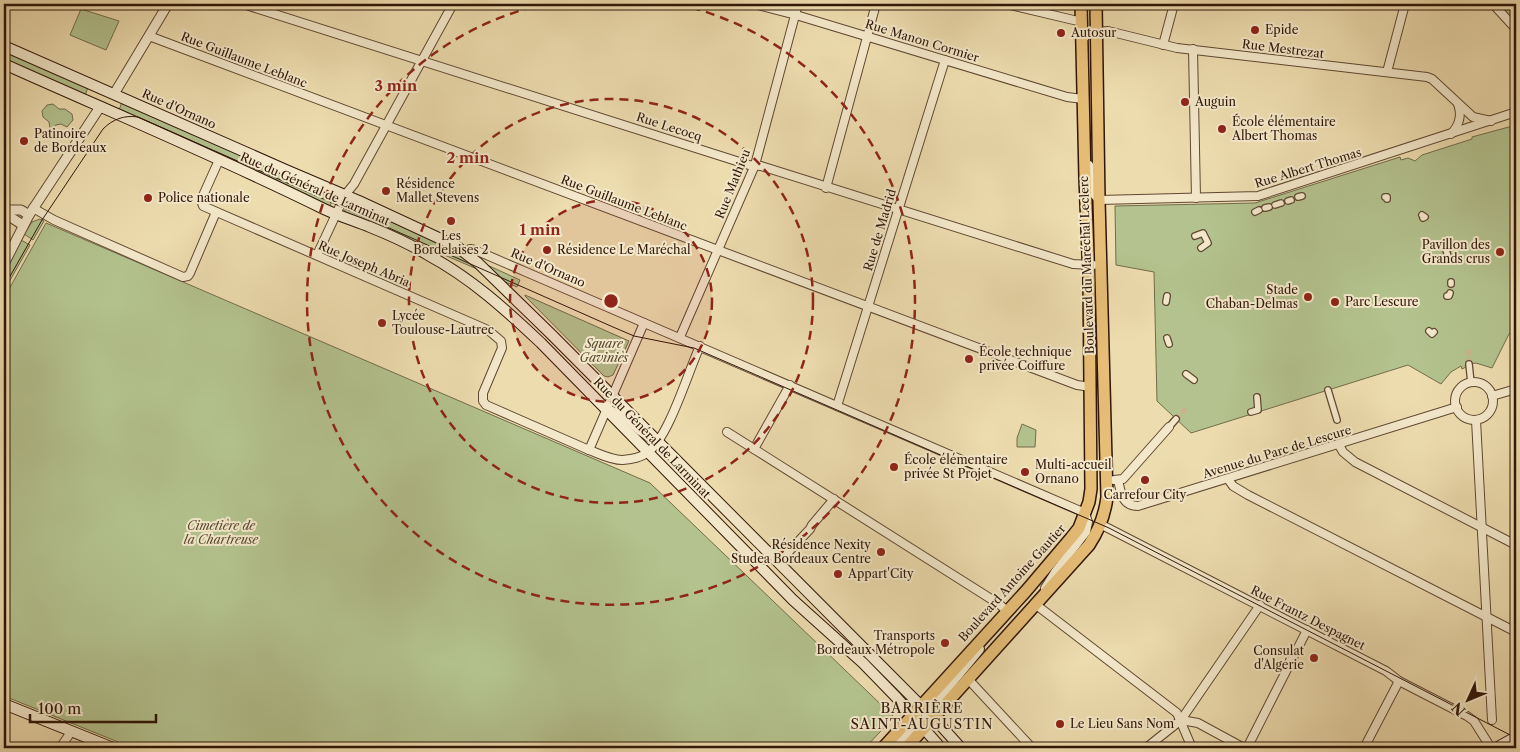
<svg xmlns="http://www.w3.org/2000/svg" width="1520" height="752" font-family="'Libre Caslon Text',serif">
<rect width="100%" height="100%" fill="#eddcae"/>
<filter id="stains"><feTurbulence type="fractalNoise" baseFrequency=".004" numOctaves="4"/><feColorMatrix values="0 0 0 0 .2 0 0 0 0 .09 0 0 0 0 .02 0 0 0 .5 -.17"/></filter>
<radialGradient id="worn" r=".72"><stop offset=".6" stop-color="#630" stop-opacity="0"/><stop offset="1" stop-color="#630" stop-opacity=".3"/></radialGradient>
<g fill="#b3c28e" stroke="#726c4c">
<path d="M 1499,4 L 1516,4 L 1516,23 Z"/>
<path d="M 81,9 L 119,21 L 106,50 L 70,35 Z"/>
<path d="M 4,51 L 88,87 L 85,96 L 4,59 Z"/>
<path d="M 122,102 L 301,182 L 335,195 L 330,206 L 119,110 Z"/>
<path d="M 53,104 L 59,109 L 65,109 L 72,114 L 73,120 L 67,127 L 61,124 L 56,125 L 53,129 L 50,129 L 49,122 L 43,117 L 42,111 L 47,105 Z"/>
<path d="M 1516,125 L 1516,331 L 1509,334 L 1492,368 L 1476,363 L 1465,365 L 1466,367 L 1462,369 L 1461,366 L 1451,372 L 1441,384 L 1408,365 L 1191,433 L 1157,401 L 1154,272 L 1116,265 L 1115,206 L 1255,203 L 1400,157 L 1401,160 L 1408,158 L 1415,161 L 1422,155 L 1472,139 L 1472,137 Z"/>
<path d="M 349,202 L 453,248 L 477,269 L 344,212 Z"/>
<path d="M 40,219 L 44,221 L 33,240 L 24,234 L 32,222 Z"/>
<path d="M 46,223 L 650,483 L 894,717 L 865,748 L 133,748 L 4,696 L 4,298 Z"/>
<path d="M 21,240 L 30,245 L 4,291 L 4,274 Z"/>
<path d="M 485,264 L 520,280 L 517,287 L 501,280 Z"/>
<path d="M 525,295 L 629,341 L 613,375 L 608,377 L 604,376 L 525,296 Z"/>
<path d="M 1022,424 L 1036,430 L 1035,447 L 1017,447 L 1017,438 Z"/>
</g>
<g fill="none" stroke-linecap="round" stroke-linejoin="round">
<g stroke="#c7b48d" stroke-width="5.5" stroke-dasharray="5.5 3" stroke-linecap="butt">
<path d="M 1469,364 L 1469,350"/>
<path d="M 1176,419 L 1187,407"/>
</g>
<g stroke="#604832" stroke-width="8">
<g id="pedestrian">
<path d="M 1298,197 L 1302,196"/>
<path d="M 1385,197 L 1387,197 L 1387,199"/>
<path d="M 1288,201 L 1291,200"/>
<path d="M 1275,205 L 1281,203"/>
<path d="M 1265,208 L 1269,207"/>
<path d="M 1255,212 L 1259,210"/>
<path d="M 1422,215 L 1425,217 L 1423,218"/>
<path d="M 1195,236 L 1203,233 L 1208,243 L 1201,248"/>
<path d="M 1446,250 L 1448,256"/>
<path d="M 1451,284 L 1451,282"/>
<path d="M 1447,296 L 1449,296 L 1450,293"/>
<path d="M 1166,302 L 1167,296"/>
<path d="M 1429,331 L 1432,334 L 1434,332"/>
<path d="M 1167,338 L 1169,344"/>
<path d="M 1469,364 L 1471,383"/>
<path d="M 1186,374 L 1194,380"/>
<path d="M 1328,390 L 1337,420"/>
<path d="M 1251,412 L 1258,410 L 1257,397"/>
<path d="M 1169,427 L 1176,419"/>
</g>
</g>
<g stroke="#604832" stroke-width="10">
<g id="minor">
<path d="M 243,4 L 749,165 L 761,166 L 1073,264 L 1093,265"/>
<path d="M 754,4 L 796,15 L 1067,97 L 1083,99"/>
<path d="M 1006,4 L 1082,22"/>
<path d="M 1493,4 L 1516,29"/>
<path d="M 4,9 L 5,4"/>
<path d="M 149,36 L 1077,385 L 1091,387"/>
<path d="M 1082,40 L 1089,33 L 1108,31 L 1177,48 L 1427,77 L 1432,79 L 1473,117 L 1491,121"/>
<path d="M 1163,45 L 1174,4"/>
<path d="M 1193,49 L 1196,198"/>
<path d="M 1387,72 L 1405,4"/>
<path d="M 1451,134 C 1459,126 1462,115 1458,104"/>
<path d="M 219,160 L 201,200 L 203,206 L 488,330 L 501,341 L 502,348 L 483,393 L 483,401 L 486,405 L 589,450"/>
<path d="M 1089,165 L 1092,192 L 1099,200 L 1258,196 L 1516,112"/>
<path d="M 826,188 L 876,4"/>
<path d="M 33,208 L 54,220 L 183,277 L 188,276 L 190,273 L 216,212"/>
<path d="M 464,252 L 470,249 L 475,250 L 526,272 L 1085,513 L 1088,522 L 1086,532 L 1055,572 L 1045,588"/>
<path d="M 317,255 L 345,195 L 354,184 L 453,4"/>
<path d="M 644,323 L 589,450 C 600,454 611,460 622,460 C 631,459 641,458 648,452 C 669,437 688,372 700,346"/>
<path d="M 680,337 L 755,165 L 798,4"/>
<circle cx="1474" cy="401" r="19"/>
<path d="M 790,385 L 754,449 L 999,604 L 1007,611"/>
<path d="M 1492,396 L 1516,389"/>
<path d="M 837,406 L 945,60"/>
<path d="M 606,408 L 625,417 L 640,431 L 652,439"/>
<path d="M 1476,420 L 1492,720"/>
<path d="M 727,432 L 754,449"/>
<path d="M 1339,445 L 1343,452 L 1355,462 L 1516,545"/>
<path d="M 1228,479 L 1233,486 L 1248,495 L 1516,632"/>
<path d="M 1114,480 L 1123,479 L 1169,427"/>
<path d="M 1118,480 C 1121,493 1122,506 1138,506 L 1457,407"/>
<path d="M 1100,524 L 1386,671 L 1399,681 L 1467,716 L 1474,721 L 1491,748"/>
<path d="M 778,563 L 810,529 L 812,525 L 834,499"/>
<path d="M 1037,602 L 1035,604 L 1177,713 L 1192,748"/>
<path d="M 968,679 L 1032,748"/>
<path d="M 1181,720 L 1198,723 L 1244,748"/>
<path d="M 60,748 L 71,732"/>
<path d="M 1146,748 L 1181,720 L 1260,605"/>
<path d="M 1247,748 L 1307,630"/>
<path d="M 1364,748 L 1399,681"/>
</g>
</g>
<g stroke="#604832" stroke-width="11">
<g id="tertiary">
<path d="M 114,94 L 168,4"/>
<path d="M 4,210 L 21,210 L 29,215"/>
<path d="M 4,213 L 23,225"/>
<path d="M 4,264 L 29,215 L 100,107"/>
</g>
</g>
<g stroke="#311609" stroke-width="12">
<g id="secondary">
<path d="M 4,46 L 286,170 L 359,201 L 456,246 L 478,263 L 552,335 L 943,728 L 961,748"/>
<path d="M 4,64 C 111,112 219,157 324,209 C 339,216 355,221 370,227 C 390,235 410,244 428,255 C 471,278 506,310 541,343 L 793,600 L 863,663 L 897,698 L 941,748"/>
<path d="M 4,704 L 113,748"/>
<path d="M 926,718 L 931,707 L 979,649"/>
<path d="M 895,748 L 908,733 L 917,713"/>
<path d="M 1496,748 L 1516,737"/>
</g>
</g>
<g stroke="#311609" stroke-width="14">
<g id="primary">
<path d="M 883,748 L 1026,591 L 1071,538 L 1079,528 L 1089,502 L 1091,489 L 1089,279 L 1085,178 L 1081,4"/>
<path d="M 906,748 L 1089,545 C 1099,530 1105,514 1107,497 L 1099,200 L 1096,4"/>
</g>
</g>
<use href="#pedestrian" stroke="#f3e8ca" stroke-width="5.5"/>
<use href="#minor" stroke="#f3e8ca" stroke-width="8"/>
<use href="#tertiary" stroke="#f3e8ca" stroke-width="9"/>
<use href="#secondary" stroke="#f3e8ca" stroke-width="10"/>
<use href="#primary" stroke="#e6be77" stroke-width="11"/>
<path stroke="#311609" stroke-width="1" d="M 4,287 L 42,220 L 103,129 C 113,119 124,115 138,117 L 613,327 L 634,336 L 694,348 L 1109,528 L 1516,738"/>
</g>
<circle cx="611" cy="301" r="101" fill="#8f2418" fill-opacity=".12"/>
<g fill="none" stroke="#8f2418" stroke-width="2.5" stroke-dasharray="9 6">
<circle cx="611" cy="301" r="101"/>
<circle cx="611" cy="301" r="202"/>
<path d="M677 4A304 304 0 1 1 545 4"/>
</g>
<g fill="#8f2418" stroke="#f3e8ca" stroke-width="2">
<circle cx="1255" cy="30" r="5"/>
<circle cx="1061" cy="33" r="5"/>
<circle cx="1185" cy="102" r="5"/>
<circle cx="1222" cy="129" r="5"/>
<circle cx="24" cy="141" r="5"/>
<circle cx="386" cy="191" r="5"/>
<circle cx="148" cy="198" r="5"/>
<circle cx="451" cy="221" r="5"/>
<circle cx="547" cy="250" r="5"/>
<circle cx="1500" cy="252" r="5"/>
<circle cx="1308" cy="297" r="5"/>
<circle cx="1335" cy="302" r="5"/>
<circle cx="382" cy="323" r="5"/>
<circle cx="969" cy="359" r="5"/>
<circle cx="894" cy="467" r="5"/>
<circle cx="1025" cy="472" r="5"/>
<circle cx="1145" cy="480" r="5"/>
<circle cx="881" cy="552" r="5"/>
<circle cx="838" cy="574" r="5"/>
<circle cx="945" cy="643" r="5"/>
<circle cx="1314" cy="658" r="5"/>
<circle cx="1060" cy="724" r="5"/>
</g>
<g text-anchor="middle" stroke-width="4" stroke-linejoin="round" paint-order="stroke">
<g font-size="12" fill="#311609" stroke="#f3e8ca" text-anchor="start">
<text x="1265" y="34">Epide</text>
<text x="1071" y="37">Autosur</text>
<text x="1195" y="106">Auguin</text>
<text x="1232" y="126">École élémentaire<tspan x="1232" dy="14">Albert Thomas</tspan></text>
<text x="34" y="138">Patinoire<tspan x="34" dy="14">de Bordeaux</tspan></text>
<text x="396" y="188">Résidence<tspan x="396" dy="14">Mallet Stevens</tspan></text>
<text x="158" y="202">Police nationale</text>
<text x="451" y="240" text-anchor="middle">Les<tspan x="451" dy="14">Bordelaises 2</tspan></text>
<text x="1490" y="249" text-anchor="end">Pavillon des<tspan x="1490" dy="14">Grands crus</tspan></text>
<text x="557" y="254">Résidence Le Maréchal</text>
<text x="1298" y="294" text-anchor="end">Stade<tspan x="1298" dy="14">Chaban-Delmas</tspan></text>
<text x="1345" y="306">Parc Lescure</text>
<text x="392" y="320">Lycée<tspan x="392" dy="14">Toulouse-Lautrec</tspan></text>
<text x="979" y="356">École technique<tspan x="979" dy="14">privée Coiffure</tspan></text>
<text x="904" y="464">École élémentaire<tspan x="904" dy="14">privée St Projet</tspan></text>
<text x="1035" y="469">Multi-accueil<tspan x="1035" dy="14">Ornano</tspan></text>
<text x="1145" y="499" text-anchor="middle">Carrefour City</text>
<text x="871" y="549" text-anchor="end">Résidence Nexity<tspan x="871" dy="14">Studea Bordeaux Centre</tspan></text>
<text x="848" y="578">Appart'City</text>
<text x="935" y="640" text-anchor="end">Transports<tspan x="935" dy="14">Bordeaux Métropole</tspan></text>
<text x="1304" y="655" text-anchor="end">Consulat<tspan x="1304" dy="14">d'Algérie</tspan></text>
<text x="1070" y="728">Le Lieu Sans Nom</text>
</g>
<g font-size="12" fill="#311609" stroke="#f3e8ca">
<text transform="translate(922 41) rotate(17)" y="4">Rue Manon Cormier</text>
<text transform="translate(1283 49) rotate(7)" y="4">Rue Mestrezat</text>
<text transform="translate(244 60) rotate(21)" y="4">Rue Guillaume Leblanc</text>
<text transform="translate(179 109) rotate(24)" y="4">Rue d'Ornano</text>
<text transform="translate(669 127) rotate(18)" y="4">Rue Lecocq</text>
<text transform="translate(1308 168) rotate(-17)" y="4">Rue Albert Thomas</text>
<text transform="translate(733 184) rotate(-68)" y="4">Rue Mathieu</text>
<text transform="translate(315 189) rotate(24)" y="4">Rue du Général de Larminat</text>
<text transform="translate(624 203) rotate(21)" y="4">Rue Guillaume Leblanc</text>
<text transform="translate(880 230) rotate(-73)" y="4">Rue de Madrid</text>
<text transform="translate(364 264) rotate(23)" y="4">Rue Joseph Abria</text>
<text transform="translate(1087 265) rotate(-92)" y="4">Boulevard du Maréchal Leclerc</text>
<text transform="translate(548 268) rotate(23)" y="4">Rue d'Ornano</text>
<text transform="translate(652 438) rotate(46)" y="4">Rue du Général de Larminat</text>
<text transform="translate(1277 452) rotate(-17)" y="4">Avenue du Parc de Lescure</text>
<text transform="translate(1012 583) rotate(-48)" y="4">Boulevard Antoine Gautier</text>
<text transform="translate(1308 618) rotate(27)" y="4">Rue Frantz Despagnet</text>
</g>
<g font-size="12" font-style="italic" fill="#584a31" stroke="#f3e8ca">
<text x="604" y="348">Square<tspan x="604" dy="14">Gaviniès</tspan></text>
<text x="221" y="530">Cimetière de<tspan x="221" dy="14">la Chartreuse</tspan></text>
</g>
<g font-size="14" letter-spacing="1" fill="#311609" stroke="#f3e8ca">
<text x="922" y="713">BARRIÈRE<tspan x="922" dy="16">SAINT-AUGUSTIN</tspan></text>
</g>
</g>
<circle cx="611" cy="301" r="8" fill="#8f2418" stroke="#f3e8ca" stroke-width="2.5"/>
<g font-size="15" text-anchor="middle" font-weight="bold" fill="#8f2418" stroke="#f3e8ca" stroke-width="4" stroke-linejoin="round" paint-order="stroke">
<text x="396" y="91">3 min</text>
<text x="468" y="163">2 min</text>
<text x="540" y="235">1 min</text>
</g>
<rect width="1520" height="752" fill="none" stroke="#eddcae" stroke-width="20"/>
<rect x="5" y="5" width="1510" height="742" fill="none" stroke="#311609" stroke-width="2.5"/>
<rect x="10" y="10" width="1500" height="732" fill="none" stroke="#311609"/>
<g transform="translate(1468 700) rotate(226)" stroke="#f3e8ca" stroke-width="4" paint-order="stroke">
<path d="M0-4L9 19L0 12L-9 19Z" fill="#311609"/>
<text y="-8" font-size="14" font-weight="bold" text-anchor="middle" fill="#311609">N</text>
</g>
<path d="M30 714v8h126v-8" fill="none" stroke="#311609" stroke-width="2.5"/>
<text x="38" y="714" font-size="15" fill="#311609" stroke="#f3e8ca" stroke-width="4" paint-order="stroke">100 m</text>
<rect width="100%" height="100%" filter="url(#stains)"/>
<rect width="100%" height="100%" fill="url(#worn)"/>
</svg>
